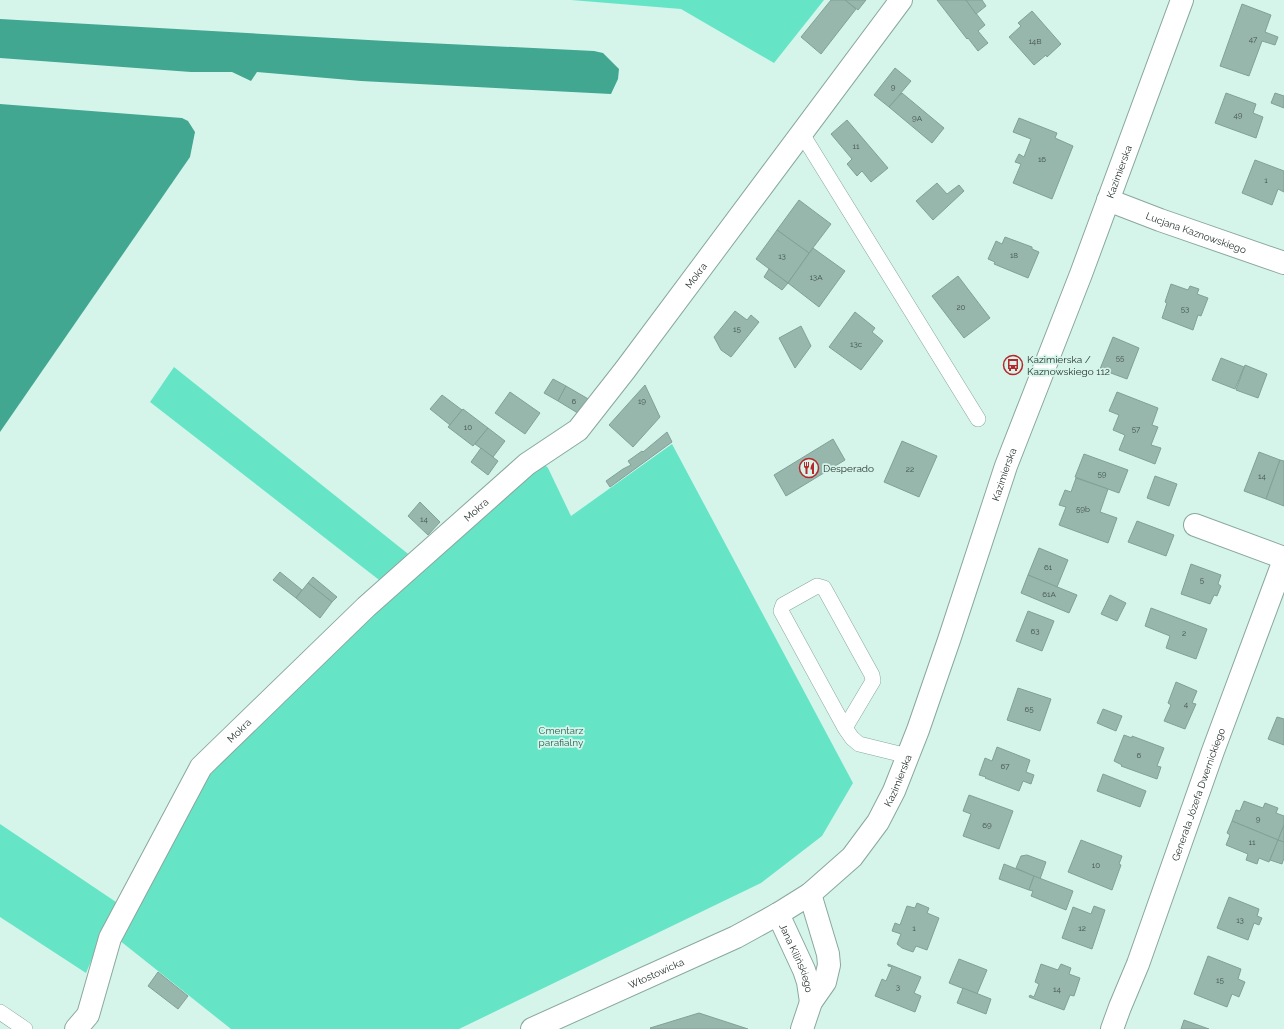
<svg xmlns="http://www.w3.org/2000/svg" width="1284" height="1029" font-family="Raleway,sans-serif">
<rect width="100%" height="100%" fill="#d5f5eb"/>
<g fill="#66e5c6">
<path d="M 571,0 L 824,0 L 774,63 L 681,9 Z"/>
<path d="M 174,367 L 412,557 L 383,583 L 150,402 Z"/>
<path d="M 672,444 L 853,783 L 822,836 L 761,883 L 459,1029 L 231,1029 L 119,940 L 211,761 L 394,591 L 544,464 L 548,468 L 571,516 Z"/>
<path d="M 0,824 L 116,902 L 86,973 L 0,917 Z"/>
</g>
<g fill="#41a790">
<path d="M 0,19 L 386,41 L 594,51 L 603,53 L 619,69 L 618,79 L 611,94 L 361,81 L 257,72 L 251,81 L 232,72 L 191,72 L 0,58 Z"/>
<path d="M 0,104 L 182,118 L 188,121 L 195,132 L 190,157 L 0,432 Z"/>
</g>
<g fill="#97b6ac" stroke="#82a097">
<path d="M 831,0 L 845,0 L 856,9 L 821,54 L 801,37 Z"/>
<path d="M 845,0 L 866,0 L 858,10 Z"/>
<path d="M 937,0 L 966,0 L 985,25 L 978,31 L 988,43 L 978,51 L 968,38 L 967,39 Z"/>
<path d="M 966,0 L 982,0 L 986,6 L 976,14 Z"/>
<path d="M 1242,4 L 1271,15 L 1265,32 L 1278,37 L 1275,45 L 1262,41 L 1249,76 L 1220,66 Z"/>
<path d="M 1032,11 L 1061,44 L 1047,57 L 1046,55 L 1034,65 L 1009,37 L 1021,26 L 1018,23 Z"/>
<path d="M 895,68 L 911,81 L 889,107 L 874,95 Z"/>
<path d="M 902,93 L 944,128 L 932,143 L 889,107 Z"/>
<path d="M 1226,93 L 1256,104 L 1253,113 L 1263,117 L 1256,138 L 1215,123 Z"/>
<path d="M 1275,93 L 1284,96 L 1284,108 L 1271,103 Z"/>
<path d="M 1019,118 L 1057,133 L 1055,138 L 1073,146 L 1052,199 L 1013,183 L 1021,164 L 1015,162 L 1019,154 L 1024,157 L 1031,139 L 1013,132 Z"/>
<path d="M 847,120 L 888,168 L 871,182 L 862,171 L 857,176 L 847,164 L 852,159 L 831,134 Z"/>
<path d="M 1255,160 L 1284,171 L 1284,192 L 1278,189 L 1272,205 L 1242,193 Z"/>
<path d="M 937,183 L 947,194 L 959,185 L 964,191 L 933,220 L 916,201 Z"/>
<path d="M 799,200 L 831,224 L 809,253 L 777,230 Z"/>
<path d="M 777,230 L 809,253 L 788,283 L 756,259 Z"/>
<path d="M 1005,237 L 1032,247 L 1032,249 L 1039,252 L 1028,278 L 994,264 L 995,262 L 988,259 L 996,241 L 1002,244 Z"/>
<path d="M 813,248 L 845,271 L 819,307 L 788,283 Z"/>
<path d="M 769,269 L 788,283 L 782,290 L 764,277 Z"/>
<path d="M 958,276 L 990,318 L 964,338 L 932,296 Z"/>
<path d="M 1171,284 L 1188,290 L 1190,286 L 1199,289 L 1197,294 L 1208,298 L 1201,316 L 1198,315 L 1193,330 L 1162,318 L 1167,303 L 1165,302 Z"/>
<path d="M 735,311 L 747,320 L 751,315 L 759,322 L 731,357 L 721,350 L 714,337 Z"/>
<path d="M 855,312 L 875,328 L 872,332 L 883,341 L 861,370 L 829,347 Z"/>
<path d="M 801,326 L 811,346 L 795,368 L 779,338 Z"/>
<path d="M 1113,337 L 1139,348 L 1127,379 L 1100,369 Z"/>
<path d="M 1221,358 L 1244,367 L 1235,389 L 1212,380 Z"/>
<path d="M 1245,365 L 1267,374 L 1258,398 L 1236,390 Z"/>
<path d="M 553,379 L 566,386 L 558,401 L 544,393 Z"/>
<path d="M 645,385 L 660,417 L 633,447 L 609,425 Z"/>
<path d="M 566,386 L 590,400 L 581,415 L 558,401 Z"/>
<path d="M 510,392 L 540,413 L 525,434 L 495,413 Z"/>
<path d="M 1117,392 L 1158,408 L 1152,425 L 1158,427 L 1151,445 L 1161,448 L 1155,464 L 1119,450 L 1125,435 L 1113,430 L 1119,415 L 1109,411 Z"/>
<path d="M 442,395 L 462,410 L 450,425 L 430,409 Z"/>
<path d="M 463,409 L 488,428 L 473,446 L 448,427 Z"/>
<path d="M 488,428 L 505,441 L 493,457 L 475,444 Z"/>
<path d="M 667,432 L 672,442 L 610,487 L 606,481 L 623,469 L 631,465 L 628,461 L 642,451 L 643,452 Z"/>
<path d="M 833,439 L 845,460 L 786,496 L 774,475 Z"/>
<path d="M 902,441 L 937,456 L 919,497 L 884,482 Z"/>
<path d="M 481,448 L 498,461 L 488,475 L 471,462 Z"/>
<path d="M 1259,452 L 1280,460 L 1266,499 L 1244,491 Z"/>
<path d="M 1084,454 L 1128,470 L 1119,493 L 1075,477 Z"/>
<path d="M 1280,460 L 1284,461 L 1284,506 L 1266,499 Z"/>
<path d="M 1155,476 L 1177,484 L 1169,506 L 1147,498 Z"/>
<path d="M 1076,478 L 1108,489 L 1100,512 L 1117,518 L 1108,543 L 1059,525 L 1066,507 L 1059,505 L 1065,490 L 1071,492 Z"/>
<path d="M 420,502 L 440,522 L 428,535 L 408,516 Z"/>
<path d="M 1137,521 L 1174,535 L 1166,556 L 1128,542 Z"/>
<path d="M 1039,548 L 1068,560 L 1057,587 L 1028,575 Z"/>
<path d="M 1191,564 L 1221,575 L 1218,584 L 1221,586 L 1217,596 L 1214,595 L 1210,604 L 1181,594 Z"/>
<path d="M 280,572 L 302,590 L 296,598 L 273,580 Z"/>
<path d="M 1028,575 L 1077,595 L 1069,613 L 1021,593 Z"/>
<path d="M 313,577 L 337,597 L 332,602 L 308,583 Z"/>
<path d="M 308,583 L 332,602 L 320,618 L 296,598 Z"/>
<path d="M 1110,595 L 1126,603 L 1117,621 L 1101,614 Z"/>
<path d="M 1151,608 L 1207,629 L 1196,659 L 1166,648 L 1170,636 L 1145,626 Z"/>
<path d="M 1028,611 L 1054,621 L 1042,651 L 1016,641 Z"/>
<path d="M 1176,682 L 1197,691 L 1192,703 L 1196,704 L 1185,729 L 1164,721 L 1171,705 L 1168,703 Z"/>
<path d="M 1018,688 L 1051,699 L 1040,731 L 1007,720 Z"/>
<path d="M 1103,709 L 1122,716 L 1116,731 L 1097,723 Z"/>
<path d="M 1277,717 L 1284,719 L 1284,745 L 1268,739 Z"/>
<path d="M 1124,735 L 1132,738 L 1132,736 L 1164,748 L 1157,766 L 1161,767 L 1157,779 L 1121,766 L 1122,765 L 1114,761 Z"/>
<path d="M 997,747 L 1030,760 L 1026,772 L 1034,775 L 1031,784 L 1023,781 L 1019,791 L 985,778 L 986,777 L 979,775 L 985,758 L 992,761 Z"/>
<path d="M 1103,774 L 1146,791 L 1140,807 L 1097,791 Z"/>
<path d="M 969,795 L 1013,811 L 999,849 L 963,836 L 971,814 L 963,811 Z"/>
<path d="M 1244,801 L 1263,808 L 1265,803 L 1278,808 L 1276,813 L 1284,816 L 1284,825 L 1278,840 L 1232,821 L 1236,810 L 1240,811 Z"/>
<path d="M 1232,821 L 1278,840 L 1269,862 L 1259,858 L 1257,864 L 1246,860 L 1248,854 L 1226,845 L 1230,835 L 1227,833 Z"/>
<path d="M 1284,825 L 1284,842 L 1278,840 Z"/>
<path d="M 1081,840 L 1122,856 L 1119,864 L 1121,865 L 1112,890 L 1068,872 Z"/>
<path d="M 1278,840 L 1284,842 L 1284,858 L 1282,864 L 1270,860 Z"/>
<path d="M 1027,855 L 1046,862 L 1040,879 L 1016,868 L 1021,856 Z"/>
<path d="M 1004,864 L 1034,876 L 1029,890 L 999,879 Z"/>
<path d="M 1034,876 L 1073,891 L 1066,910 L 1031,896 L 1033,891 L 1029,890 Z"/>
<path d="M 1229,897 L 1259,909 L 1257,916 L 1262,918 L 1259,925 L 1254,923 L 1248,940 L 1217,928 Z"/>
<path d="M 917,903 L 929,908 L 927,913 L 939,918 L 927,950 L 916,946 L 913,952 L 902,948 L 897,944 L 901,934 L 892,931 L 895,923 L 900,925 L 907,906 L 915,908 Z"/>
<path d="M 1094,906 L 1105,910 L 1092,949 L 1062,938 L 1073,907 L 1091,914 Z"/>
<path d="M 1208,956 L 1241,969 L 1238,979 L 1245,982 L 1239,997 L 1232,994 L 1227,1007 L 1194,994 Z"/>
<path d="M 959,959 L 987,970 L 977,994 L 949,983 Z"/>
<path d="M 888,964 L 921,977 L 914,993 L 921,996 L 915,1012 L 875,996 L 882,979 L 886,981 L 892,967 L 888,966 Z"/>
<path d="M 1041,964 L 1058,970 L 1061,964 L 1071,968 L 1069,974 L 1080,978 L 1074,996 L 1070,995 L 1064,1010 L 1029,997 L 1030,995 L 1034,997 L 1039,984 L 1035,982 Z"/>
<path d="M 158,972 L 188,996 L 178,1009 L 148,986 Z"/>
<path d="M 963,988 L 991,999 L 986,1014 L 957,1003 Z"/>
<path d="M 699,1013 L 748,1029 L 651,1029 L 650,1028 Z"/>
<path d="M 1184,1020 L 1209,1029 L 1181,1029 Z"/>
</g>
<g fill="none" stroke-linecap="round" stroke-linejoin="round">
<g stroke="#89a79e" stroke-width="16">
<g id="lane">
<path d="M 802,134 L 978,419"/>
<path d="M 845,728 L 873,681 L 872,675 L 824,588 L 817,586 L 783,605 L 781,611 L 845,728 L 852,738 L 859,744 L 908,756"/>
<path d="M 0,1012 L 25,1029"/>
</g>
</g>
<g stroke="#89a79e" stroke-width="24">
<g id="street">
<path d="M 1195,525 L 1284,558"/>
<path id="s1" d="M 76,1029 L 88,1015 L 110,938 L 201,767 L 366,607 L 527,464 L 578,430 L 625,370 L 901,0"/>
<path id="s2" d="M 1112,1029 L 1120,1007 L 1138,964 L 1213,751 L 1284,560"/>
</g>
</g>
<g stroke="#89a79e" stroke-width="24">
<g id="secondary">
<path id="s3" d="M 1108,200 L 1160,220 L 1284,263"/>
<path id="s4" d="M 778,914 L 804,970 L 808,982 L 811,1002"/>
<path id="s5" d="M 532,1029 L 736,937 L 778,914 L 810,894 L 852,857 L 878,822 L 894,791 L 918,730 L 949,640 L 1006,466 L 1081,274 L 1182,0"/>
<path d="M 802,1029 L 811,1002 L 825,982 L 829,965 L 828,954 L 810,894"/>
</g>
</g>
<use href="#lane" stroke="#fff" stroke-width="15"/>
<use href="#street" stroke="#fff" stroke-width="22"/>
<use href="#secondary" stroke="#fff" stroke-width="22"/>
</g>
<defs>
<g id="bus-ring" transform="scale(1)"><circle r="9.5" fill="#d5f5eb" stroke="#b7272c" stroke-width="1.5"/><path d="M-5-6H5V4H4V6H2V4H-2V6H-4V4H-5ZM-3.5-4V0h7V-4ZM-3.5 1.2v1.5H-2V1.2ZM2 1.2v1.5H3.5V1.2Z" fill="#b7272c"/></g>
<g id="restaurant-ring" transform="scale(1)"><circle r="9.5" fill="#d5f5eb" stroke="#b7272c" stroke-width="1.5"/><path d="M-5-6h1v4h1v-4h1v4h1v-4h1v5L-1.5 .5V6h-2V.5L-5-1ZM5-6V6H3V1.5H1.5Q1.5-4 5-6Z" fill="#b7272c"/></g>
</defs>
<g fill-rule="evenodd">
<use href="#bus-ring" x="1013" y="365"/>
<use href="#restaurant-ring" x="809" y="468"/>
</g>
<g text-anchor="middle" stroke-width="3.5" stroke-linejoin="round" paint-order="stroke">
<g font-size="8" fill="#44544f">
<text x="1253" y="42">47</text>
<text x="1035" y="44">14B</text>
<text x="893" y="90">9</text>
<text x="1238" y="118">49</text>
<text x="917" y="121">9A</text>
<text x="856" y="149">11</text>
<text x="1042" y="162">16</text>
<text x="1266" y="183">1</text>
<text x="1014" y="258">18</text>
<text x="782" y="259">13</text>
<text x="816" y="280">13A</text>
<text x="961" y="310">20</text>
<text x="1185" y="312">53</text>
<text x="737" y="332">15</text>
<text x="856" y="347">13c</text>
<text x="1120" y="361">55</text>
<text x="574" y="404">6</text>
<text x="642" y="404">19</text>
<text x="468" y="430">10</text>
<text x="1136" y="432">57</text>
<text x="910" y="472">22</text>
<text x="1102" y="477">59</text>
<text x="1262" y="479">14</text>
<text x="1083" y="512">59b</text>
<text x="424" y="522">14</text>
<text x="1048" y="570">61</text>
<text x="1202" y="583">5</text>
<text x="1049" y="597">61A</text>
<text x="1035" y="634">63</text>
<text x="1184" y="636">2</text>
<text x="1186" y="707">4</text>
<text x="1029" y="712">65</text>
<text x="1139" y="758">6</text>
<text x="1005" y="769">67</text>
<text x="1258" y="822">9</text>
<text x="987" y="828">69</text>
<text x="1252" y="845">11</text>
<text x="1096" y="868">10</text>
<text x="1240" y="923">13</text>
<text x="914" y="931">1</text>
<text x="1082" y="931">12</text>
<text x="1220" y="983">15</text>
<text x="898" y="990">3</text>
<text x="1057" y="992">14</text>
</g>
<g font-size="10" fill="#283430" stroke="#d5f5eb">
<text dy="4" stroke="none"><textPath href="#s5" startOffset="1103">Kazimierska</textPath></text>
<text dy="4" stroke="none"><textPath href="#s3" startOffset="94">Lucjana Kaznowskiego</textPath></text>
<text dy="4" stroke="none"><textPath href="#s1" startOffset="993">Mokra</textPath></text>
<text dy="4" stroke="none"><textPath href="#s5" startOffset="779">Kazimierska</textPath></text>
<text dy="4" stroke="none"><textPath href="#s1" startOffset="669">Mokra</textPath></text>
<text dy="4" stroke="none"><textPath href="#s1" startOffset="345">Mokra</textPath></text>
<text dy="4" stroke="none"><textPath href="#s5" startOffset="455">Kazimierska</textPath></text>
<text dy="4" stroke="none"><textPath href="#s2" startOffset="250">Generała Józefa Dwernickiego</textPath></text>
<text dy="4" stroke="none"><textPath href="#s4" startOffset="48">Jana Kilińskiego</textPath></text>
<text dy="4" stroke="none"><textPath href="#s5" startOffset="136">Włostowicka</textPath></text>
</g>
<g font-size="10" fill="#283430" stroke="#d5f5eb" text-anchor="start">
<text x="1027" y="363">Kazimierska /<tspan x="1027" dy="12">Kaznowskiego 112</tspan></text>
<text x="823" y="472">Desperado</text>
</g>
<g font-size="10" fill="#2a6153" stroke="#d5f5eb">
<text x="561" y="734">Cmentarz<tspan x="561" dy="12">parafialny</tspan></text>
</g>
</g>
</svg>
